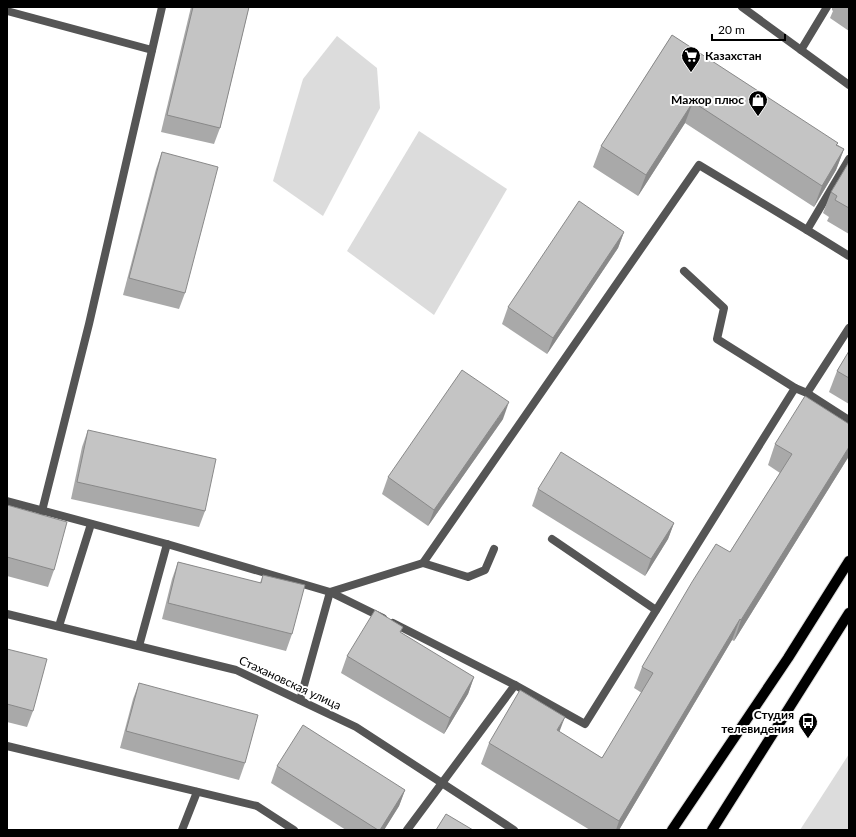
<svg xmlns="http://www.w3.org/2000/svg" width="856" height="837" font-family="Lato,sans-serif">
<rect width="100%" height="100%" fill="#fff"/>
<g fill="#dcdcdc">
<path d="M 337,36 L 377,68 L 380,108 L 323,216 L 273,181 L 303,79 Z"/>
<path d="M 419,131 L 507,189 L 434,315 L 347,251 Z"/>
<path d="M 849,754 L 849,830 L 800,830 Z"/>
</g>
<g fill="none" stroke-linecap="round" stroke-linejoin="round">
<g stroke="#dbdbdb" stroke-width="12">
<g id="primary">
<path d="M 672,830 L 788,658 L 849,561"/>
<path d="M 712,830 L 849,613"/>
</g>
</g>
<g stroke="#555" stroke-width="8">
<path d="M 7,11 L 152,50"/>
<path d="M 801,50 L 827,7"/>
<path d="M 849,159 L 807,230 L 849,256"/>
<path d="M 684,271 L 724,308 L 717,339 L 795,388"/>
<path d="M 849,328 L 807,393 L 849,420"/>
<path d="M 7,501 L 167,544 L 330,592 L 300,700"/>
<path d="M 42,511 L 89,324 L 162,7"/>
<path d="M 552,539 L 656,610"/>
<path d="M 423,563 L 468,577 L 485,570 L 494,549"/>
<path d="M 383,618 L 330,592 L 423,563 L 699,165 L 807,230"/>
<path d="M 393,623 L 515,685 L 585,724 L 795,388 L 807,393"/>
<path d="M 59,626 L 91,524"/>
<path d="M 139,646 L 167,544"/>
<path d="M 7,746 L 257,806 L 294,830"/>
<path d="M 182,830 L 197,792"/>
<path d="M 407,830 L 515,685"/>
</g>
<g stroke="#555" stroke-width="8">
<path d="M 742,7 L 849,85"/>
<path d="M 7,614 L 236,670 L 356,727 L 514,830"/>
</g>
<use href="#primary" stroke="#000" stroke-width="10"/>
</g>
<g fill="#a9a9a9">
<path d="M 191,7 L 249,7 L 220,128 L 214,144 L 161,132 Z"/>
<path d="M 832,7 L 849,7 L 849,31 L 830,18 L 833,11 L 832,10 Z"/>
<path d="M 672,35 L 844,149 L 836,170 L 814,207 L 685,123 L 638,196 L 593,167 L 601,146 Z"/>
<path d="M 162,152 L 185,293 L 179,309 L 123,295 L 156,169 Z"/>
<path d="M 849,162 L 849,234 L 827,221 L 829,217 L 823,213 L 831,192 Z"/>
<path d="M 624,232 L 618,248 L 547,354 L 502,324 L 508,307 Z"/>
<path d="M 849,351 L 849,404 L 829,392 L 837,371 Z"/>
<path d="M 503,419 L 428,526 L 382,494 L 388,477 Z"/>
<path d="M 849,424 L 849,456 L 734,641 L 732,640 L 619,830 L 590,830 L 481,764 L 489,743 L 559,732 L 602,758 L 642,693 L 634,688 L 642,667 L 730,552 L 780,473 L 768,465 L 775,444 Z"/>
<path d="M 88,430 L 205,511 L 199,527 L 71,499 L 82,447 Z"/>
<path d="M 538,489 L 674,523 L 668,539 L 645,576 L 532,506 Z"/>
<path d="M 7,505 L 54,570 L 48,587 L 7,576 Z"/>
<path d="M 178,562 L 260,583 L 263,575 L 292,634 L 286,651 L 162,619 L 172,579 Z"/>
<path d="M 403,627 L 400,633 L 474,677 L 468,694 L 444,734 L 341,673 L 347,656 Z"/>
<path d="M 7,649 L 33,711 L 27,727 L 7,722 Z"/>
<path d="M 139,683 L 245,763 L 239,780 L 120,748 L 133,699 Z"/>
<path d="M 277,766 L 405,790 L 399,806 L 384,830 L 346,830 L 271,783 Z"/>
</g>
<g fill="#898989">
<path d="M 693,102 L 685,123 L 638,196 L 646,175 Z"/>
<path d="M 844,149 L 836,170 L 814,207 L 822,186 Z"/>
<path d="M 624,232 L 618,248 L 547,354 L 553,338 Z"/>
<path d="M 509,402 L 503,419 L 428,526 L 434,510 Z"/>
<path d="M 849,447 L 849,456 L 734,641 L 741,620 Z"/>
<path d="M 674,523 L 668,539 L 645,576 L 651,559 Z"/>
<path d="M 740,619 L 732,640 L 619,830 L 616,830 L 619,821 Z"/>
<path d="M 474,677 L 468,694 L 444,734 L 450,718 Z"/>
<path d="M 565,717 L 557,738 L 557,730 Z"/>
<path d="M 405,790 L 399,806 L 384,830 L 380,830 Z"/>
</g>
<g fill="#c4c4c4" stroke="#898989">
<path d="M 193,7 L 249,7 L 220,128 L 167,115 Z"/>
<path d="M 672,35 L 838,143 L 836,145 L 844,149 L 822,186 L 693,102 L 646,175 L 601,146 Z"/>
<path d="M 162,152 L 218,167 L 185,293 L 129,278 Z"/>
<path d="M 849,162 L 849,208 L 835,200 L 837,196 L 831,192 Z"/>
<path d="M 579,201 L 624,232 L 553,338 L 508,307 Z"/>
<path d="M 849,351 L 849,378 L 837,371 Z"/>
<path d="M 462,370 L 509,402 L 434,510 L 388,477 Z"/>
<path d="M 805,396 L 849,424 L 849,447 L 741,620 L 740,619 L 619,821 L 489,743 L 520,690 L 565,717 L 557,730 L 602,758 L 653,673 L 642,667 L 692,582 L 716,544 L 730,552 L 792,454 L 775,444 Z"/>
<path d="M 88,430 L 216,459 L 205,511 L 77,482 Z"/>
<path d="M 561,452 L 674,523 L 651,559 L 538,489 Z"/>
<path d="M 7,505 L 67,522 L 54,570 L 7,557 Z"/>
<path d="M 178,562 L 261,583 L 263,575 L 305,585 L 292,634 L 168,603 Z"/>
<path d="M 375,610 L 403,627 L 400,632 L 474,677 L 450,718 L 347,656 Z"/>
<path d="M 7,649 L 47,659 L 33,711 L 7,704 Z"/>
<path d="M 139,683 L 258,715 L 245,763 L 126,731 Z"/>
<path d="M 303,725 L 405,790 L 380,830 L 378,830 L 277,766 Z"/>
<path d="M 446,814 L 473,830 L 436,830 Z"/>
</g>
<defs>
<g id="supermarket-pin" transform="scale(1)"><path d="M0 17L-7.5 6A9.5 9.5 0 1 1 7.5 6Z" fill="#000" stroke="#fff"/><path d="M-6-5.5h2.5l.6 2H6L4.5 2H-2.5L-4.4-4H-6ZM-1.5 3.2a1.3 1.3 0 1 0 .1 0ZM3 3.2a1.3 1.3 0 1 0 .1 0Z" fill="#fff"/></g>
<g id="shop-pin" transform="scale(1)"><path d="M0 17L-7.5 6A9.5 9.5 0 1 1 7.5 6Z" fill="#000" stroke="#fff"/><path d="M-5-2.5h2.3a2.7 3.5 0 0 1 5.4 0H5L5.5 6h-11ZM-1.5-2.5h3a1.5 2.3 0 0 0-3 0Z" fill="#fff"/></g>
<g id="bus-pin" transform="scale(1)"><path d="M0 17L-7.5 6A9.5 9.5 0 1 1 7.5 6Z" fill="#000" stroke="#fff"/><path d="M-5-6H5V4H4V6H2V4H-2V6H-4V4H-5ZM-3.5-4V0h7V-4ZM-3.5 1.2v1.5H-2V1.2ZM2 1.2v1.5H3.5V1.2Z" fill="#fff"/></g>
</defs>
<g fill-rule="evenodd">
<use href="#supermarket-pin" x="691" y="56"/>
<use href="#shop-pin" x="758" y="100"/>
<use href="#bus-pin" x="808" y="722"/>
</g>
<g text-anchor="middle" stroke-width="4" stroke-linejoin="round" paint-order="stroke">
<g font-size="12" font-weight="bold" fill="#000" stroke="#fff" text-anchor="end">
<text x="705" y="60" text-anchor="start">Казахстан</text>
<text x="744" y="104">Мажор плюс</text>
<text x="794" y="719">Студия<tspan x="794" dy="14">телевидения</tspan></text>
</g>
<g font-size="12" fill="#000" stroke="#fff">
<text transform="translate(290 683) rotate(25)" y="4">Стахановская улица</text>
</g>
</g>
<rect width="856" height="837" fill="none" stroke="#000000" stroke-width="16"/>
<path d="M712 34v6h73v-6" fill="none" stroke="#000000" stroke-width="2"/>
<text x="718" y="34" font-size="12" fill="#000000" stroke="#ffffff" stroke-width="3" paint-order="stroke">20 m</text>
</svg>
